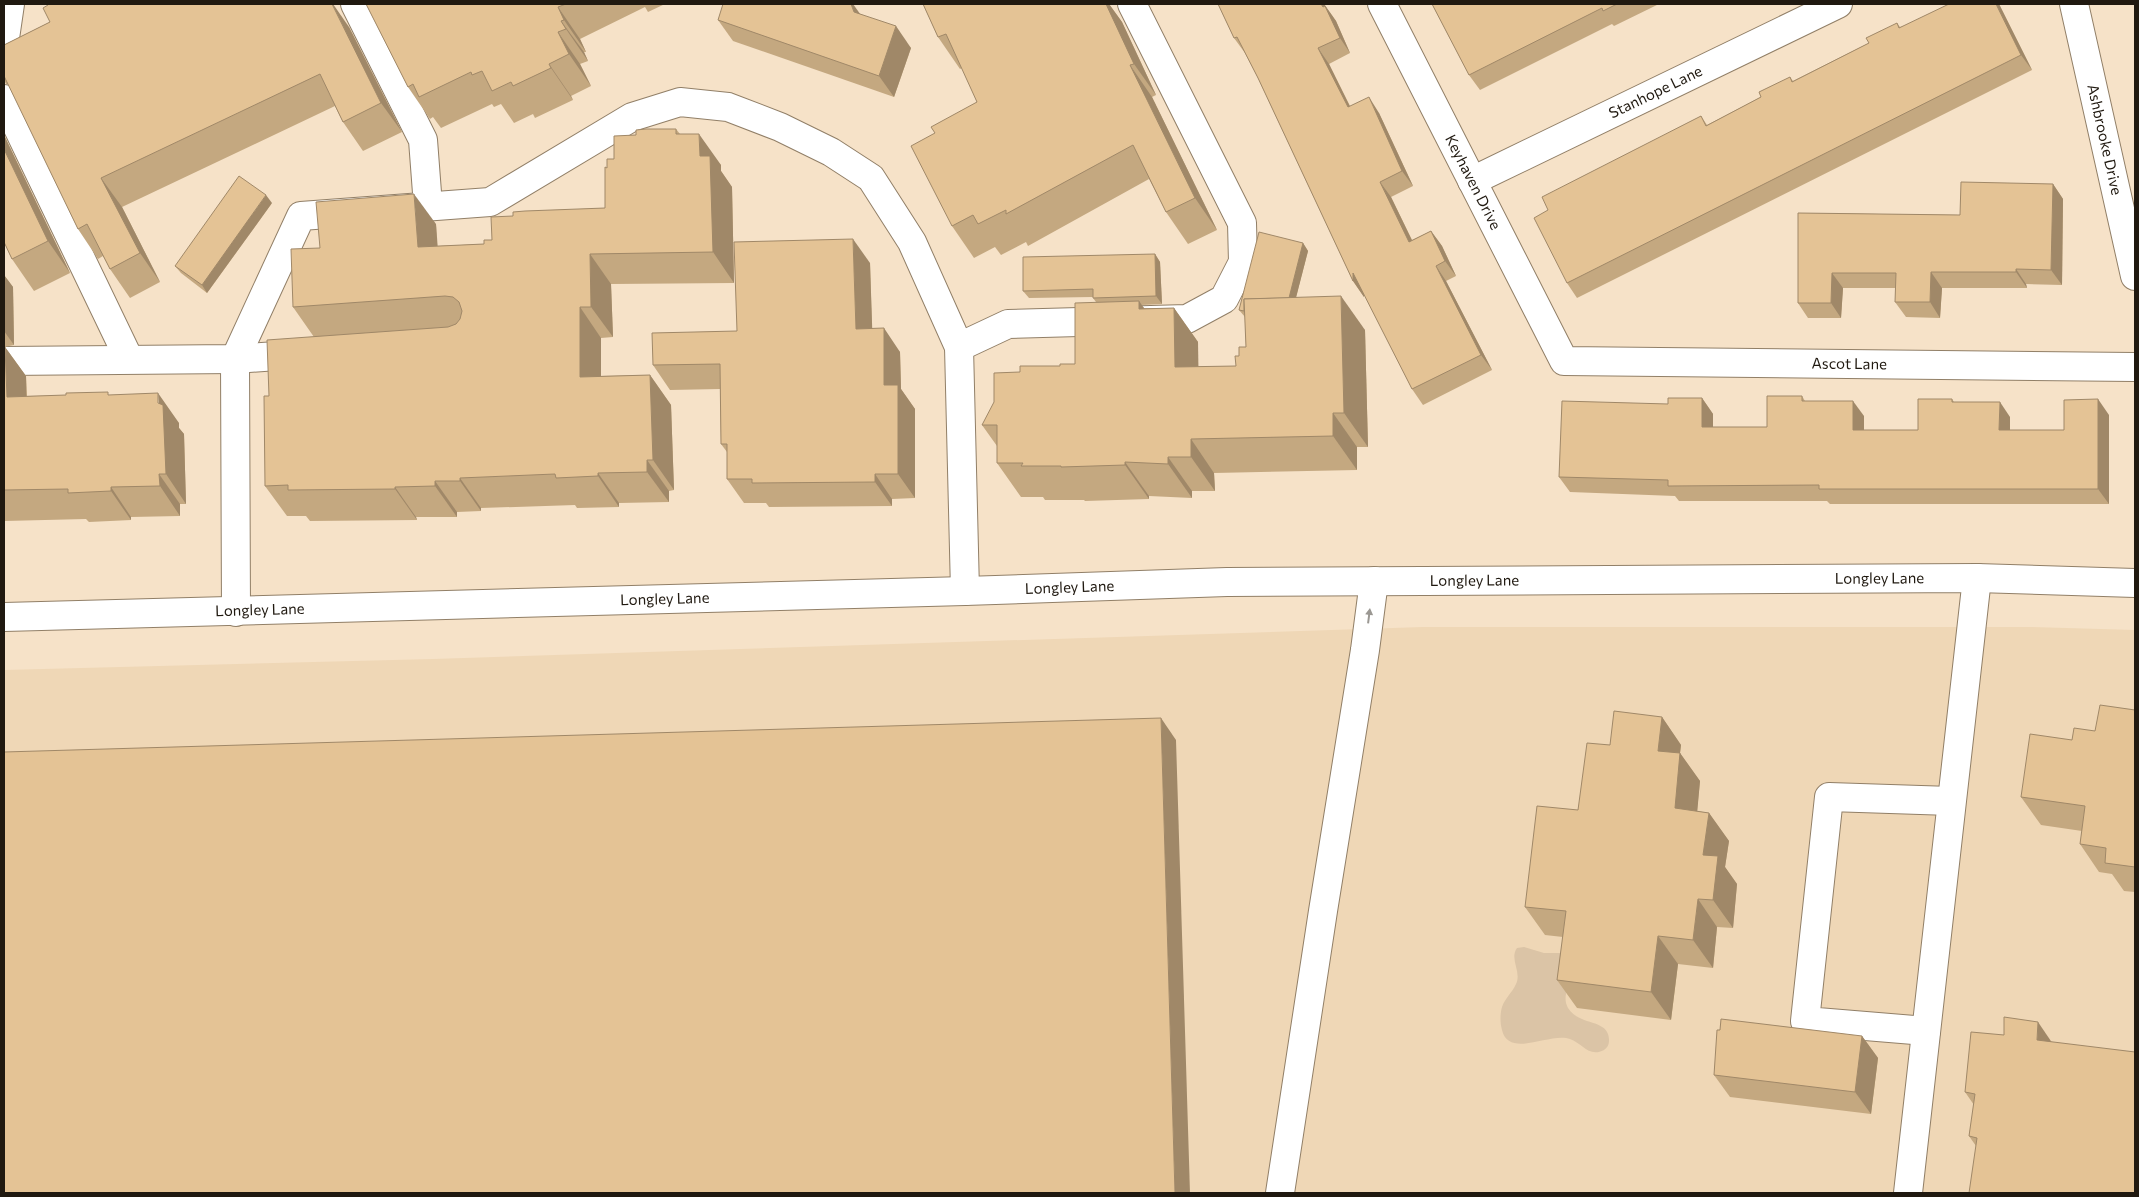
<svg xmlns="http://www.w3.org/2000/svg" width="2139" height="1197" font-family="Commissioner,sans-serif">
<rect width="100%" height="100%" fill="#f6e2c8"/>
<path fill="#efd7b6" d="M 1423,627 L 2030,627 L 2135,630 L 2135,1193 L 4,1193 L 4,670 L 433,659 Z"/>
<path fill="#dbc4a6" d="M 1524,947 L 1544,953 L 1563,953 C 1565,961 1569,970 1569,979 C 1569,989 1562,997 1568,1008 C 1580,1027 1610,1018 1609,1041 C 1609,1045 1607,1048 1604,1050 C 1589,1058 1582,1043 1570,1039 C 1550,1032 1509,1059 1502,1030 C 1500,1023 1500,1014 1502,1007 C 1505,998 1512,993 1516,984 C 1522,972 1509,959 1517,948 Z"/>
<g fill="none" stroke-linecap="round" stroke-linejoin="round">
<g stroke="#917f67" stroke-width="30">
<g id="minor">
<path d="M 355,4 L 423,140 L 428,206"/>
<path id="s1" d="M 1382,4 L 1564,361 L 2135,367"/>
<path id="s2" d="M 2074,4 L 2135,276"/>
<path d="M 4,45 L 10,4"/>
<path d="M 4,99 L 129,359"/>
<path id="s3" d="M 1472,181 L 1838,4"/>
<path d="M 959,347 L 1008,324 L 1187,319 L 1224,299 L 1243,262 L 1242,223 L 1132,4"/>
<path d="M 4,361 L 235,359 L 305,354"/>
<path d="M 236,612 L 235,359 L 301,216 L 490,202 L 632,117 L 680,102 L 728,107 L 780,127 L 831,152 L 871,178 L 912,242 L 959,347 L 965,591"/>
<path id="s4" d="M 4,617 L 965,591 L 1227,582 L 1977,578 L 2135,583"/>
<path d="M 1926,1031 L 1805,1021 L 1829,797 L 1951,801"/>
<path d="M 1280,1193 L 1323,911 L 1365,650 L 1374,581"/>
<path d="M 1908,1193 L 1977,578"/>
</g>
</g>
<use href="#minor" stroke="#fff" stroke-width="28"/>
</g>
<g fill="#c4a880">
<path d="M 366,4 L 665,4 L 648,12 L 645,7 L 580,39 L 586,52 L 584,52 L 588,61 L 580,64 L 591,86 L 571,96 L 573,100 L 535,118 L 533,114 L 514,123 L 501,104 L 494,107 L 492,104 L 441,128 L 433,117 L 430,119 L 408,87 Z"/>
<path d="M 923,4 L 1109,4 L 1122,22 L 1156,95 L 1152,97 L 1217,230 L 1188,244 L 1166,212 L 1149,179 L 1028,246 L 1026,242 L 1001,255 L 995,247 L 974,258 L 952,226 L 935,133 L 977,102 L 962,68 L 960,69 L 938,37 Z"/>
<path d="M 1218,4 L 1324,4 L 1336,21 L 1350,53 L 1329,64 L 1350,106 L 1379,113 L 1413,186 L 1391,197 L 1412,240 L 1431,231 L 1442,246 L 1456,276 L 1446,281 L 1492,370 L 1423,405 L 1412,389 L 1364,294 L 1364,297 L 1353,281 L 1258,78 L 1245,53 L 1234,38 Z"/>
<path d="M 1432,4 L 1659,4 L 1614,26 L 1612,24 L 1480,90 L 1469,75 Z"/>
<path d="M 1999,4 L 2032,70 L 1577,298 L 1567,283 L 1548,210 L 1701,116 L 1707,125 L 1761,97 L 1790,77 L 1793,81 L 1869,43 L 1897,23 L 1900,27 Z"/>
<path d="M 861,14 L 911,48 L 894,97 L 733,41 L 718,20 Z"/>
<path d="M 50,22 L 349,27 L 402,132 L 363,151 L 343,122 L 335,106 L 122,207 L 160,282 L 130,298 L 110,269 L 103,256 L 98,259 L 78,229 L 8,84 L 6,84 L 4,80 L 4,45 Z"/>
<path d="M 676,129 L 680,134 L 721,165 L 721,171 L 732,187 L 734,283 L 611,284 L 613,337 L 601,338 L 601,376 L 650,375 L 671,405 L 674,490 L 669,491 L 669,502 L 619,503 L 619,507 L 577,508 L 575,505 L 481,508 L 481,511 L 457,512 L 457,517 L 416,517 L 417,520 L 310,521 L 306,516 L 287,516 L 265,486 L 269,396 L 314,337 L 293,307 L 320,248 L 436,224 L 437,246 L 484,244 L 492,240 L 513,216 L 605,208 L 607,168 L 614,159 L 636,135 Z"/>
<path d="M 4,135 L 70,273 L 34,291 L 12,259 L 4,242 Z"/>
<path d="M 2053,184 L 2063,199 L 2062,285 L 2026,284 L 2027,288 L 1942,288 L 1940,318 L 1906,317 L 1895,302 L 1896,288 L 1843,288 L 1841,318 L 1808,318 L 1798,303 L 1798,213 L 1960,215 Z"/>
<path d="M 272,203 L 207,293 L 181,273 L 175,266 Z"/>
<path d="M 1303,243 L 1308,251 L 1296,297 L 1365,330 L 1368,447 L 1357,447 L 1357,470 L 1214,473 L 1215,491 L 1192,491 L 1192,498 L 1149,496 L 1149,499 L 1085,501 L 1084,500 L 1045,500 L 1043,497 L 1021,497 L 997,463 L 997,446 L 982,425 L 1020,372 L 1075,364 L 1096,302 L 1093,298 L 1093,297 L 1029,298 L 1023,291 L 1155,254 L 1160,262 L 1162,304 L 1141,305 L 1144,308 L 1174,308 L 1198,342 L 1198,367 L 1236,366 L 1239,356 L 1246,347 L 1245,317 L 1239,310 Z"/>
<path d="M 870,263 L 872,328 L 900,352 L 901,389 L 915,409 L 915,498 L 892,499 L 892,506 L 769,507 L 766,503 L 744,503 L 727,479 L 727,452 L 721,444 L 720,389 L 670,390 L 653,365 L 737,331 Z"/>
<path d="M 4,275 L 13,287 L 14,345 L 4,347 L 5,347 L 26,376 L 27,396 L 110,395 L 179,423 L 179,428 L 184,434 L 186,504 L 180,504 L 180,516 L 131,517 L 131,520 L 89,522 L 86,519 L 4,521 Z"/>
<path d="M 1802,396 L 1805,401 L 1864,416 L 1864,430 L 1918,430 L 1952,399 L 1954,402 L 2010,417 L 2010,430 L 2064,430 L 2109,415 L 2109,504 L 1830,504 L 1827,501 L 1679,501 L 1675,496 L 1570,492 L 1559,477 L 1668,404 L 1702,398 L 1713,414 L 1713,427 L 1767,427 Z"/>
<path d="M 2135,710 L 2135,892 L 2124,891 L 2112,874 L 2099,872 L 2080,844 L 2082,831 L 2041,825 L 2021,797 L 2072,740 L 2095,731 Z"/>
<path d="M 1662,717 L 1681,745 L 1680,753 L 1700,781 L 1697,811 L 1709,813 L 1729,841 L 1725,867 L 1737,884 L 1733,928 L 1717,927 L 1713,968 L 1678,964 L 1671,1020 L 1577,1008 L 1557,980 L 1563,937 L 1545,935 L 1525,907 L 1578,810 L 1610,745 Z"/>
<path d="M 2038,1022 L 1976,1146 L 1969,1136 L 1974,1105 L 1965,1092 L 2004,1035 Z"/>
<path d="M 1862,1036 L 1878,1058 L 1871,1114 L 1730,1097 L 1714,1075 Z"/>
</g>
<g fill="#a08868">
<path d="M 332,4 L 333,4 L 349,27 L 402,132 L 381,103 Z"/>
<path d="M 851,4 L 853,4 L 863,18 L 854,12 Z"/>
<path d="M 1102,4 L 1109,4 L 1122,22 L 1156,95 L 1134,64 Z"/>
<path d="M 1321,4 L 1324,4 L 1336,21 L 1350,53 L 1340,38 Z"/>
<path d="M 1996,4 L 1999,4 L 2032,70 L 2021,55 Z"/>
<path d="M 558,7 L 580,39 L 586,52 L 564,20 Z"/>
<path d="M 561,21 L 584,52 L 588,61 L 566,29 Z"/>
<path d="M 896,26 L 911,48 L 894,97 L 879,76 Z"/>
<path d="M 558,32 L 580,64 L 591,86 L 569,54 Z"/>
<path d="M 1318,48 L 1329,64 L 1358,123 L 1348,107 Z"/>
<path d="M 549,64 L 571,96 L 573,100 L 551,68 Z"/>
<path d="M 1130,65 L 1152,97 L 1217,230 L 1195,198 Z"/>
<path d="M 1369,97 L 1379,113 L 1413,186 L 1402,171 Z"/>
<path d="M 699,134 L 721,165 L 721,171 L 732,187 L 734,283 L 713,252 L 700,156 Z"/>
<path d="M 4,135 L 70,273 L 48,241 L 4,149 Z"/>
<path d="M 101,178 L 122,207 L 160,282 L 140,253 Z"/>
<path d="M 1380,182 L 1391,197 L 1420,257 L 1409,242 Z"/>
<path d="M 2053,184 L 2063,199 L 2062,285 L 2051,270 Z"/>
<path d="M 414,194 L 436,224 L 440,278 L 418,247 Z"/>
<path d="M 266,195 L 272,203 L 207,293 L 202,285 Z"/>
<path d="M 1431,231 L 1442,246 L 1456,276 L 1445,261 Z"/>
<path d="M 853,239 L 870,263 L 873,353 L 856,329 Z"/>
<path d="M 1303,243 L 1308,251 L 1288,329 L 1283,321 Z"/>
<path d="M 590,254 L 611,284 L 613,337 L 591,307 Z"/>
<path d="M 1155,254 L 1160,262 L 1162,304 L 1156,296 Z"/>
<path d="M 1436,266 L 1446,281 L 1492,370 L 1481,355 Z"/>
<path d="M 2016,269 L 2026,284 L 2027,288 L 2016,272 Z"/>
<path d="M 1931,272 L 1942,288 L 1940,318 L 1930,302 Z"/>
<path d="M 1353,273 L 1364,288 L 1364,297 L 1353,281 Z"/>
<path d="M 1832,273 L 1843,288 L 1841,318 L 1831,303 Z"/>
<path d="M 4,275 L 13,287 L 14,345 L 4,331 Z"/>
<path d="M 1341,296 L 1365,330 L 1368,447 L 1344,413 Z"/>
<path d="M 1139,301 L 1163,335 L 1139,309 Z"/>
<path d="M 580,307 L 601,338 L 601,408 L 580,377 Z"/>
<path d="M 1174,308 L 1198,342 L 1199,401 L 1175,367 Z"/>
<path d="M 884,328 L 900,352 L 901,389 L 915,409 L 915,498 L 898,474 L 884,385 Z"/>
<path d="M 5,347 L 26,376 L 27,426 L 7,397 Z"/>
<path d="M 650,375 L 671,405 L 674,490 L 653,460 Z"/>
<path d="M 158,393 L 179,423 L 179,428 L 184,434 L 186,504 L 166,474 Z"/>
<path d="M 1702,398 L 1713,414 L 1713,443 L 1702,427 Z"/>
<path d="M 2098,399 L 2109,415 L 2109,504 L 2098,489 Z"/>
<path d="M 1853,401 L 1864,416 L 1864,445 L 1853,430 Z"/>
<path d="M 2000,402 L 2010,417 L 2010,446 L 1999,430 Z"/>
<path d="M 1333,413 L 1357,447 L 1357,470 L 1333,436 Z"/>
<path d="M 1191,439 L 1214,473 L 1215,491 L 1191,457 Z"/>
<path d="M 1168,457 L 1192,491 L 1192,498 L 1168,464 Z"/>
<path d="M 647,460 L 669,491 L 669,502 L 647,472 Z"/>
<path d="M 1125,462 L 1149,496 L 1149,499 L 1125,465 Z"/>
<path d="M 598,473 L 619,503 L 619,507 L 598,476 Z"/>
<path d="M 159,474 L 180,504 L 180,516 L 160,486 Z"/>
<path d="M 875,474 L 892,499 L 892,506 L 875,482 Z"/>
<path d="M 460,478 L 481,508 L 481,511 L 460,481 Z"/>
<path d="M 435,481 L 457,512 L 457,517 L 435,486 Z"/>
<path d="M 111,487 L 131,517 L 131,520 L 111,491 Z"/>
<path d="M 395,487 L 416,517 L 417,520 L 395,489 Z"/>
<path d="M 1662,717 L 1681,745 L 1680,753 L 1700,781 L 1695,836 L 1675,808 L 1658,751 Z"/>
<path d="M 1161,718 L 1176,740 L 1190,1193 L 1175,1193 Z"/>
<path d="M 1709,813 L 1729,841 L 1725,867 L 1737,884 L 1733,928 L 1713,900 L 1703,855 Z"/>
<path d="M 1698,899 L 1717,927 L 1713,968 L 1693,940 Z"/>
<path d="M 1658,936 L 1678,964 L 1671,1020 L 1651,992 Z"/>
<path d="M 2038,1022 L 2057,1050 L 2037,1040 Z"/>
<path d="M 1862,1036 L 1878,1058 L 1871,1114 L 1855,1092 Z"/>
</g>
<g fill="#e4c395" stroke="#a08868">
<path d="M 47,4 L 332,4 L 381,103 L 343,122 L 320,74 L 101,178 L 140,253 L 110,269 L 87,224 L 78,229 L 4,76 L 4,45 L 50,22 L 43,8 L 48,5 Z"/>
<path d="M 366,4 L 566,4 L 558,7 L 564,20 L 561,21 L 566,29 L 558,32 L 569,54 L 549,64 L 551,68 L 513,86 L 511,82 L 492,91 L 482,71 L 472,75 L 471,72 L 419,97 L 413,84 L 408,87 Z"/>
<path d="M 723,4 L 851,4 L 854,12 L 896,26 L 879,76 L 718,20 Z"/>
<path d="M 923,4 L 1106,4 L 1134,64 L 1130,65 L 1195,198 L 1166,212 L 1133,145 L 1006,214 L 1006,210 L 978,224 L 973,215 L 952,226 L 911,146 L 935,133 L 931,127 L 977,102 L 946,34 L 938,37 Z"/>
<path d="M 1218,4 L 1321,4 L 1323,7 L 1325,6 L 1340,38 L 1318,48 L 1348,107 L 1369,97 L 1402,171 L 1380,182 L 1409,242 L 1431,231 L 1445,261 L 1436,266 L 1481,355 L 1412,389 L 1353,273 L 1353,281 L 1258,78 L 1237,37 L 1234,38 Z"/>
<path d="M 1432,4 L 1617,4 L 1603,11 L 1602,8 L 1469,75 Z"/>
<path d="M 1949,4 L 1996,4 L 2021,55 L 1567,283 L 1534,218 L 1548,210 L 1542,197 L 1701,116 L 1706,126 L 1761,97 L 1759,92 L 1790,77 L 1792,82 L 1869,43 L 1866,38 L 1897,23 L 1899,28 Z"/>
<path d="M 646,129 L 676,129 L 676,134 L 699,134 L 700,156 L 710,156 L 713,252 L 590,254 L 591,307 L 580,307 L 580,377 L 650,375 L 653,460 L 647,460 L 647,472 L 598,473 L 598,476 L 556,478 L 555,474 L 460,478 L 460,481 L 435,481 L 435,486 L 395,487 L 395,489 L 288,490 L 288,485 L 265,486 L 264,396 L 269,396 L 267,340 L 448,327 L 456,324 L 460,319 L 462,311 L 459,302 L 453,297 L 445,296 L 293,307 L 291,249 L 320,248 L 316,202 L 414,194 L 418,247 L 484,244 L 484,240 L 492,240 L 491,217 L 513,216 L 513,212 L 525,211 L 605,208 L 605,167 L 607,168 L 607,159 L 614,159 L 614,136 L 636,135 L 636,130 Z"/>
<path d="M 4,149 L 48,241 L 12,259 L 4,242 Z"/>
<path d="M 239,176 L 266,195 L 202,285 L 175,266 Z"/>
<path d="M 1961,182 L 2053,184 L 2051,270 L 2016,269 L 2016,272 L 1931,272 L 1930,302 L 1895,302 L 1896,273 L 1832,273 L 1831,303 L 1798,303 L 1798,213 L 1960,215 Z"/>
<path d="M 1259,232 L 1303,243 L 1289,298 L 1244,299 L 1244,311 L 1239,310 Z"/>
<path d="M 853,239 L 856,329 L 884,328 L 884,385 L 898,385 L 898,474 L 875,474 L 875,482 L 752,483 L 752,479 L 727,479 L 727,444 L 721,444 L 720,364 L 653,365 L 652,333 L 737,331 L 734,242 Z"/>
<path d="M 1155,254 L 1156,296 L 1093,298 L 1093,289 L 1023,291 L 1023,257 Z"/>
<path d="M 1341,296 L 1344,413 L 1333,413 L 1333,436 L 1191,439 L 1191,457 L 1168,457 L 1168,464 L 1125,462 L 1125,465 L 1061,467 L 1061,466 L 1021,466 L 1023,463 L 997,463 L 997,425 L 982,425 L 994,402 L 994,373 L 1020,372 L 1020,366 L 1060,366 L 1060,364 L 1075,364 L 1075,303 L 1139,301 L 1139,309 L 1174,308 L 1175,367 L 1236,366 L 1235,356 L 1239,356 L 1239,347 L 1246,347 L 1244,299 Z"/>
<path d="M 4,347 L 5,347 L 7,397 L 66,395 L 66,393 L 108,392 L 108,395 L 158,393 L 158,403 L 163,405 L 166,474 L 159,474 L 160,486 L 111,487 L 111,491 L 68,493 L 68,489 L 4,490 Z"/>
<path d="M 1767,396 L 1802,396 L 1802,401 L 1853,401 L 1853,430 L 1918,430 L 1918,399 L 1952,399 L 1952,402 L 2000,402 L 1999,430 L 2064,430 L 2064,400 L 2098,399 L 2098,489 L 1819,489 L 1819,485 L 1668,486 L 1668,480 L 1559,477 L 1562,401 L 1668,404 L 1668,398 L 1702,398 L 1702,427 L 1767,427 Z"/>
<path d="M 2100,705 L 2135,710 L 2135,867 L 2105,863 L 2106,848 L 2080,844 L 2085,806 L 2021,797 L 2030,734 L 2072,740 L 2074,728 L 2095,731 Z"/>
<path d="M 1614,711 L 1662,717 L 1658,751 L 1680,753 L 1675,808 L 1709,813 L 1703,855 L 1718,856 L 1713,900 L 1698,899 L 1693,940 L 1658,936 L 1651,992 L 1557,980 L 1566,911 L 1525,907 L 1537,806 L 1578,810 L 1587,743 L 1610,745 Z"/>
<path d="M 1161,718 L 1175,1193 L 4,1193 L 4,752 Z"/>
<path d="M 2004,1017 L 2038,1022 L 2037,1040 L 2135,1052 L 2135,1193 L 1969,1193 L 1977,1138 L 1969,1136 L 1975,1094 L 1965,1092 L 1971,1032 L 2004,1035 Z"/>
<path d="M 1721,1019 L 1862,1036 L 1855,1092 L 1714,1075 L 1717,1030 L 1720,1030 Z"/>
</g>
<defs><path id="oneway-solid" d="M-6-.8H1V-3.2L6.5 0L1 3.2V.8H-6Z" transform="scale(1.25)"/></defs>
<use fill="#9b9893" href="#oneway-solid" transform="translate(1369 616) rotate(-83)"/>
<g text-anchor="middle" stroke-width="4" stroke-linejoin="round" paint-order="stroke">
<g font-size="15" fill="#201910" stroke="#fdf1e1">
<text dy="5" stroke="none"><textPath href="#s3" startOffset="204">Stanhope Lane</textPath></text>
<text dy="5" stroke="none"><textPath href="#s2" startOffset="139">Ashbrooke Drive</textPath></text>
<text dy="5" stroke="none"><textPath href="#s1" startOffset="200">Keyhaven Drive</textPath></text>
<text dy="5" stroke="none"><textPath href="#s1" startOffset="686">Ascot Lane</textPath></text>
<text dy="5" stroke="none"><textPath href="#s4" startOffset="1876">Longley Lane</textPath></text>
<text dy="5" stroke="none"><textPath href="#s4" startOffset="1471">Longley Lane</textPath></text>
<text dy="5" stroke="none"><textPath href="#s4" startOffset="1066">Longley Lane</textPath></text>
<text dy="5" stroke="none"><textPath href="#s4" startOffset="661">Longley Lane</textPath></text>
<text dy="5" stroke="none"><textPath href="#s4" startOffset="256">Longley Lane</textPath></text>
</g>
</g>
<rect width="2139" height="1197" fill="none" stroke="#201910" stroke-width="10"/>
</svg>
